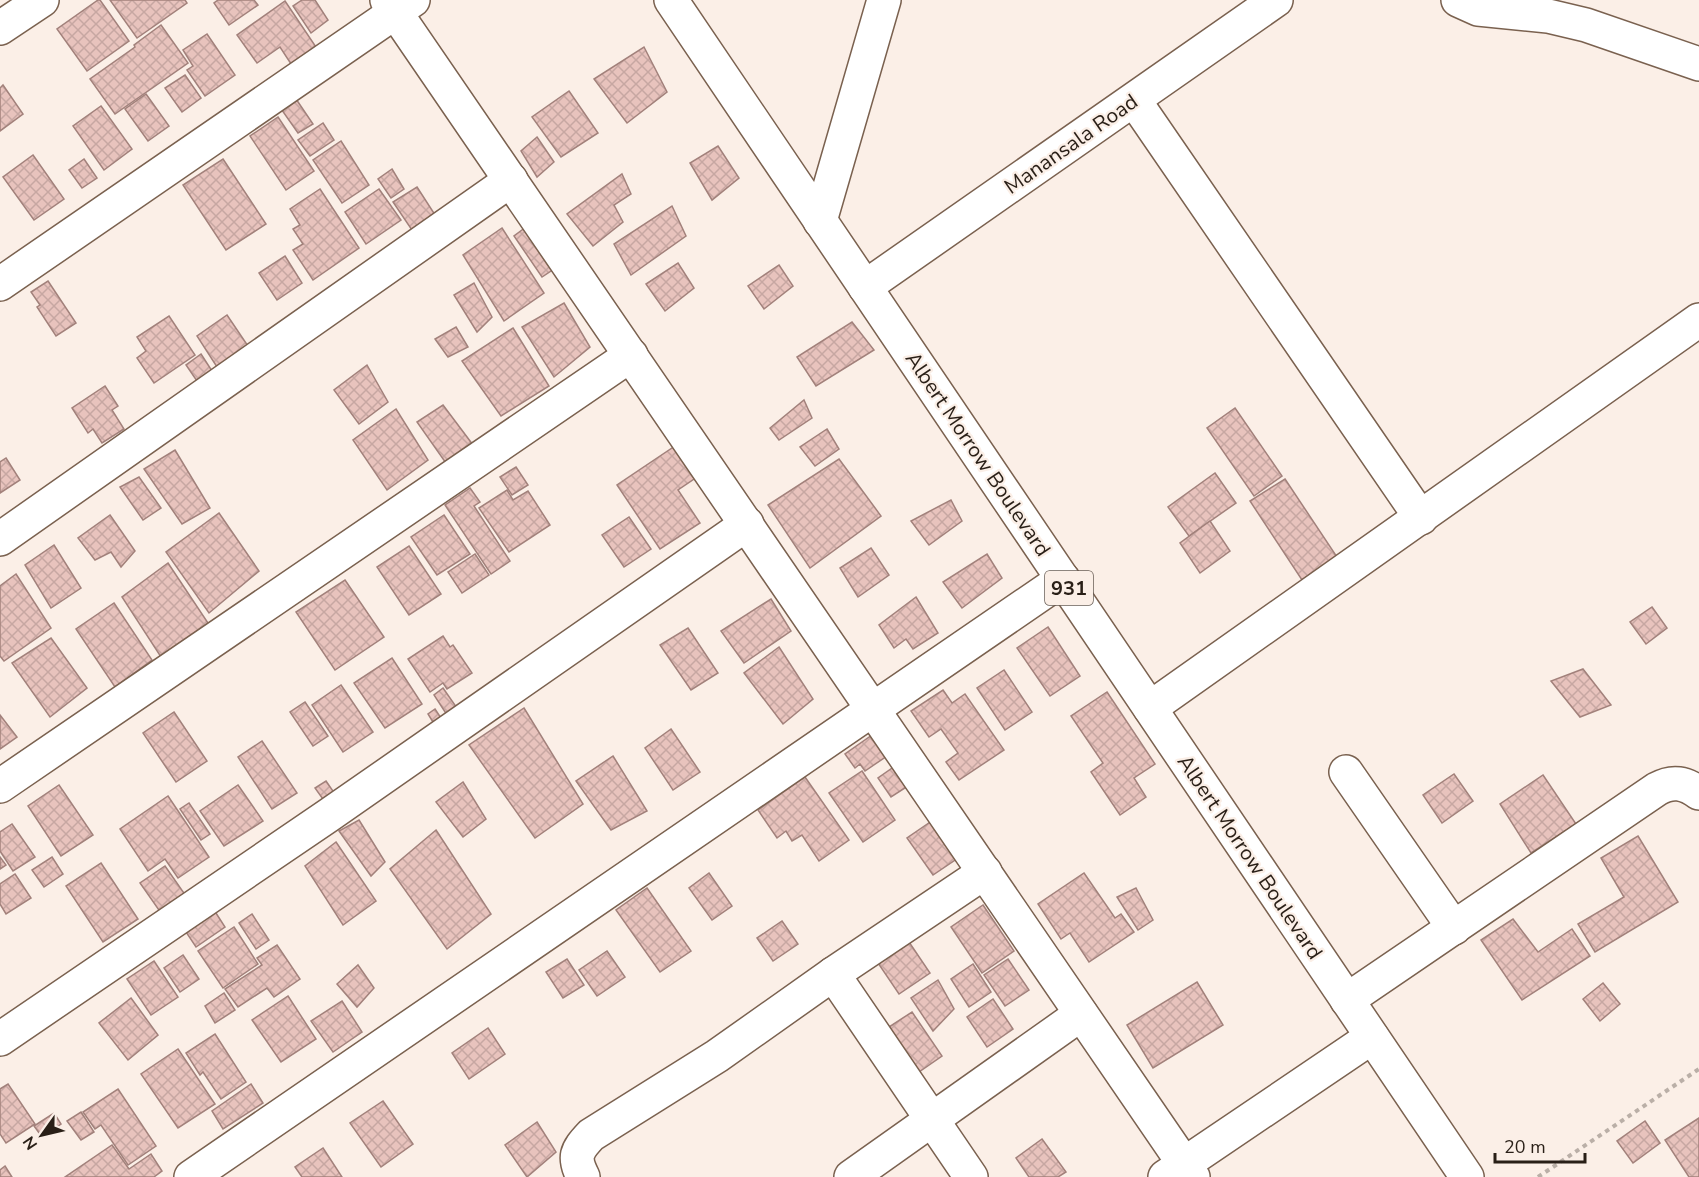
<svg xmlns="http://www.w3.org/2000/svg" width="1699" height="1177" font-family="'Nunito Sans',sans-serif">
<defs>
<pattern id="building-cross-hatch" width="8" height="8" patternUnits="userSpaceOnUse" patternTransform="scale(1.5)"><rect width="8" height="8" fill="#e8c3bd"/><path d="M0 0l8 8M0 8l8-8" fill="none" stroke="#c7a7a2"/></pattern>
</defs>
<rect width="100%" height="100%" fill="#fbefe7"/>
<g fill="url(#building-cross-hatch)" stroke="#a2817b" stroke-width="1.5">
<path d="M 98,0 L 100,0 L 129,41 L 87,71 L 57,29 Z"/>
<path d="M 110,0 L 185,0 L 187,3 L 137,38 Z"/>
<path d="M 218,0 L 254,0 L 258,5 L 229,25 L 214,3 Z"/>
<path d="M 302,0 L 315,0 L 328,20 L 311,33 L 293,6 Z"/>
<path d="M 285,1 L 318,50 L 293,67 L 280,47 L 257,63 L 237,35 Z"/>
<path d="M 161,25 L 188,63 L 115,114 L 90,79 L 135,47 L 134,45 Z"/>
<path d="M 207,34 L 235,75 L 205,96 L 187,70 L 193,66 L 183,50 Z"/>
<path d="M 644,47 L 667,92 L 627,123 L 594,79 Z"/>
<path d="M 185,75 L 201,98 L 182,112 L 165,88 Z"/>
<path d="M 3,85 L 23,114 L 0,131 L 0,88 Z"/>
<path d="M 569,91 L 598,133 L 561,157 L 532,117 Z"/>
<path d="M 146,94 L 169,126 L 148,141 L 125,109 Z"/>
<path d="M 294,96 L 313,124 L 298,133 L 279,106 Z"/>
<path d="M 101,106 L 132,149 L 104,170 L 73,126 Z"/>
<path d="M 278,117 L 314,171 L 286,190 L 250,136 Z"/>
<path d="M 323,123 L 334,140 L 310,156 L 298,140 Z"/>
<path d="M 537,137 L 554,162 L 537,177 L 521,151 Z"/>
<path d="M 341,141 L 369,185 L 342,203 L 313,160 Z"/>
<path d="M 718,146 L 739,178 L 712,200 L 690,163 Z"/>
<path d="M 33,155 L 64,199 L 34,220 L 3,177 Z"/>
<path d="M 84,159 L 97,178 L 82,188 L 69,170 Z"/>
<path d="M 223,159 L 266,224 L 226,250 L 183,185 Z"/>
<path d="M 392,169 L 404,189 L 391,198 L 378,179 Z"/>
<path d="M 622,174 L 631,194 L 614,205 L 623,222 L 593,246 L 567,214 Z"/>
<path d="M 417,187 L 439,221 L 416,236 L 393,202 Z"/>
<path d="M 320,189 L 359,248 L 313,280 L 293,250 L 303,244 L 293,229 L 300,225 L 290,209 Z"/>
<path d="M 379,189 L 401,220 L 366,244 L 345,212 Z"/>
<path d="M 672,206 L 686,236 L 631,275 L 614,244 Z"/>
<path d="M 530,224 L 557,267 L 542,277 L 514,236 Z"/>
<path d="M 502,228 L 544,293 L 504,321 L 463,255 Z"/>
<path d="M 285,256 L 302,283 L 277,300 L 259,273 Z"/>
<path d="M 678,263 L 694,288 L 665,311 L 646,284 Z"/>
<path d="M 779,265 L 793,286 L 764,309 L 748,286 Z"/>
<path d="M 48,281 L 76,323 L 56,336 L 37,307 L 40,305 L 31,292 Z"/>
<path d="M 474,283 L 492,317 L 477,332 L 454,295 Z"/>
<path d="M 564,303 L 590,347 L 554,377 L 522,327 Z"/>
<path d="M 227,315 L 248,346 L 217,367 L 197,336 Z"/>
<path d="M 169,316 L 195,355 L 154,383 L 137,358 L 146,351 L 137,337 Z"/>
<path d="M 852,322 L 874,350 L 816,386 L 797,357 Z"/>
<path d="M 456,327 L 468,347 L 448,357 L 435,339 Z"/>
<path d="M 513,328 L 549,386 L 501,416 L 462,361 Z"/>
<path d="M 201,354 L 214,374 L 199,384 L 186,365 Z"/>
<path d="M 367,365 L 388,402 L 359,424 L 334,390 Z"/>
<path d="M 105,386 L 118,406 L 112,410 L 124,429 L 102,443 L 93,429 L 88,433 L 72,408 Z"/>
<path d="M 804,400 L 812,418 L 779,440 L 770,428 Z"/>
<path d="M 443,405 L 473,445 L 448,466 L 417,422 Z"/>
<path d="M 1235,408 L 1282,476 L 1254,496 L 1207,428 Z"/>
<path d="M 396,409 L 428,460 L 387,490 L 353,440 Z"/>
<path d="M 827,429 L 839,449 L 815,466 L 800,447 Z"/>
<path d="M 675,446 L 697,477 L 678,490 L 700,523 L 660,549 L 617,485 Z"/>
<path d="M 175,450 L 210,508 L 182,524 L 144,469 Z"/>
<path d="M 6,458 L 20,480 L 0,493 L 0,462 Z"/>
<path d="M 839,459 L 881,516 L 810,568 L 768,505 Z"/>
<path d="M 516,467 L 528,485 L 512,495 L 500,477 Z"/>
<path d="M 1215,473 L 1236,503 L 1189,536 L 1168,507 Z"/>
<path d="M 139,477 L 161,508 L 143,520 L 120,487 Z"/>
<path d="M 1285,479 L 1337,557 L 1302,580 L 1250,501 Z"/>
<path d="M 470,488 L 480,502 L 474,506 L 510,561 L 491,574 L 445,505 Z"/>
<path d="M 507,490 L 513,500 L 528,491 L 550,525 L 509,552 L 479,508 Z"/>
<path d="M 951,500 L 962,521 L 929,545 L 911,521 Z"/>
<path d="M 219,513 L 259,571 L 209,613 L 166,552 Z"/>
<path d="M 110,515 L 135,551 L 121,567 L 111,552 L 95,560 L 78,538 Z"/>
<path d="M 444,515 L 470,554 L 437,575 L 411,537 Z"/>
<path d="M 629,517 L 651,549 L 624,567 L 602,535 Z"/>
<path d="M 1210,521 L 1230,551 L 1200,573 L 1180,543 Z"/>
<path d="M 54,545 L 81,588 L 51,608 L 25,565 Z"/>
<path d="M 409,546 L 441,594 L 409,615 L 377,567 Z"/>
<path d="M 871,548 L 889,575 L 858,597 L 840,568 Z"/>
<path d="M 475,554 L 489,575 L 462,593 L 448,572 Z"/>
<path d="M 987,554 L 1002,578 L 962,608 L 943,582 Z"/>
<path d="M 168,563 L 210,626 L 161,657 L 122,597 Z"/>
<path d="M 16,574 L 51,628 L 4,661 L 0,656 L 0,586 Z"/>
<path d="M 345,580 L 384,637 L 335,670 L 296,612 Z"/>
<path d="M 916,597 L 938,633 L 913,649 L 906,639 L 894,648 L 879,625 Z"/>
<path d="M 771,599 L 791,631 L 744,663 L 721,631 Z"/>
<path d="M 114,603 L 152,660 L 115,687 L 76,629 Z"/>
<path d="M 1652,607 L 1667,628 L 1646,644 L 1630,622 Z"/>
<path d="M 1048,627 L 1080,676 L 1050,696 L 1017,648 Z"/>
<path d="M 688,628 L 718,673 L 691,690 L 660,645 Z"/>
<path d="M 443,636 L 450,647 L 453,645 L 472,673 L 447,689 L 443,683 L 430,692 L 408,659 Z"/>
<path d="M 51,638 L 87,688 L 50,717 L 12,663 Z"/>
<path d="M 779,647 L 813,699 L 783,724 L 744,673 Z"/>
<path d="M 392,658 L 422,704 L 385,728 L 354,683 Z"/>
<path d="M 1583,669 L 1611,705 L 1580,717 L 1551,681 Z"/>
<path d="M 1004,670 L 1032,712 L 1005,730 L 977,688 Z"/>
<path d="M 341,685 L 373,732 L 343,752 L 312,705 Z"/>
<path d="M 443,688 L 457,708 L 447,715 L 434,695 Z"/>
<path d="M 943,690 L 952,703 L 965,694 L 1004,750 L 959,780 L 946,762 L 958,753 L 941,729 L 929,737 L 911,711 Z"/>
<path d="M 1107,692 L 1155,764 L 1134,778 L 1146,797 L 1120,815 L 1091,772 L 1103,763 L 1071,716 Z"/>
<path d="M 305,702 L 328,736 L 313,746 L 290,712 Z"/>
<path d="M 524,708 L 583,804 L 535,838 L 469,745 Z"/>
<path d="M 435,709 L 443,721 L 436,727 L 428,714 Z"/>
<path d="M 174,712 L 207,761 L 176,782 L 143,733 Z"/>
<path d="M 0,715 L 17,737 L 0,749 Z"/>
<path d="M 671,729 L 700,772 L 673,790 L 645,748 Z"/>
<path d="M 872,735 L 887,756 L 865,771 L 860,764 L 855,768 L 845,754 Z"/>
<path d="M 262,741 L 297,793 L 272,809 L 238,757 Z"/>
<path d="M 613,756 L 647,811 L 611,830 L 576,781 Z"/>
<path d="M 895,766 L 908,786 L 891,797 L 878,778 Z"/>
<path d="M 862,771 L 895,820 L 863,842 L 829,793 Z"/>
<path d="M 1454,774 L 1473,801 L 1442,823 L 1423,795 Z"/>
<path d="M 1543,775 L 1576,824 L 1531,853 L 1500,804 Z"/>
<path d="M 805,777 L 849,840 L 819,861 L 802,835 L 792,841 L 786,831 L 777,838 L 758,810 Z"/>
<path d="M 326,781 L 335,794 L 325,802 L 315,788 Z"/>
<path d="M 463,782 L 486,819 L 463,837 L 436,802 Z"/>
<path d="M 59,785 L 93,835 L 61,856 L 28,806 Z"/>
<path d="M 238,785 L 263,821 L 224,846 L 200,811 Z"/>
<path d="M 168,796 L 209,857 L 178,878 L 165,859 L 148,871 L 120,829 Z"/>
<path d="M 189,803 L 210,834 L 201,840 L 180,809 Z"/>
<path d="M 939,816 L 964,854 L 933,875 L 907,838 Z"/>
<path d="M 359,820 L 385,862 L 371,876 L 339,831 Z"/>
<path d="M 12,824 L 35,857 L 13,871 L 0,851 L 0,832 Z"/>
<path d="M 436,830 L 491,914 L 447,949 L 390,869 Z"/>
<path d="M 1638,836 L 1678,902 L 1595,952 L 1578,924 L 1624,897 L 1601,858 Z"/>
<path d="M 336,842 L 376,901 L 343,925 L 305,866 Z"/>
<path d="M 0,857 L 6,865 L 0,869 Z"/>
<path d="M 52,857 L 63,874 L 44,887 L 32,870 Z"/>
<path d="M 101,863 L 138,919 L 103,942 L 66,886 Z"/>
<path d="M 165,866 L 186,896 L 161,913 L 140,883 Z"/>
<path d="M 709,873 L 732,906 L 712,920 L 689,888 Z"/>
<path d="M 1084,873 L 1115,918 L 1121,914 L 1134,932 L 1089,962 L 1070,933 L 1061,939 L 1038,904 Z"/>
<path d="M 15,874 L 31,898 L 6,914 L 0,904 L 0,884 Z"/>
<path d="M 647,888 L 691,951 L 660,972 L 616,910 Z"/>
<path d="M 1136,888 L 1153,920 L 1138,930 L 1117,897 Z"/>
<path d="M 983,905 L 1014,951 L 982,973 L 951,927 Z"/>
<path d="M 214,910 L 225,927 L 196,947 L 184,929 Z"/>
<path d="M 252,914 L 269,940 L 256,949 L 239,923 Z"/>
<path d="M 1513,919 L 1538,952 L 1572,929 L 1590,956 L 1522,1000 L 1481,940 Z"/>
<path d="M 782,921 L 798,944 L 773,961 L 757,938 Z"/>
<path d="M 234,927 L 258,964 L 223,988 L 198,951 Z"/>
<path d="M 909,942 L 930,973 L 899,994 L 878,963 Z"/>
<path d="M 277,945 L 300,979 L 274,997 L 267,988 L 238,1007 L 225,989 L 262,965 L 257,958 Z"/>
<path d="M 607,951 L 625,977 L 597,996 L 579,970 Z"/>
<path d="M 183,955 L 199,979 L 180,992 L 164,968 Z"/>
<path d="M 567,959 L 584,985 L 563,998 L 546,972 Z"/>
<path d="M 1008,959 L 1029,990 L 1005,1006 L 984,975 Z"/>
<path d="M 154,961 L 178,997 L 151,1015 L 127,979 Z"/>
<path d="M 973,964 L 991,992 L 969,1007 L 951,979 Z"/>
<path d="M 358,965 L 374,988 L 357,1007 L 337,984 Z"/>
<path d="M 938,980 L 954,1009 L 933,1031 L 911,998 Z"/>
<path d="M 1197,982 L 1223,1025 L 1153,1068 L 1127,1025 Z"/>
<path d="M 1603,983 L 1620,1004 L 1600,1021 L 1583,999 Z"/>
<path d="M 224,993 L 235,1010 L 215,1023 L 205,1006 Z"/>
<path d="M 288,996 L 316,1039 L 281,1062 L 252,1020 Z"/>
<path d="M 131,998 L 158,1035 L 128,1060 L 99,1023 Z"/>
<path d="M 993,999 L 1013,1029 L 987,1047 L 967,1017 Z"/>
<path d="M 342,1001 L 362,1032 L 333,1052 L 311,1021 Z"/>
<path d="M 912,1012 L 942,1056 L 919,1072 L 889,1027 Z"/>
<path d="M 488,1028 L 505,1054 L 469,1079 L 452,1053 Z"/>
<path d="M 215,1034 L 246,1082 L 221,1099 L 203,1072 L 200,1075 L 186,1053 Z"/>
<path d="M 178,1049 L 215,1104 L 178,1128 L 141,1074 Z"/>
<path d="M 8,1084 L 35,1124 L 6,1143 L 0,1134 L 0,1089 Z"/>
<path d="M 251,1084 L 263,1103 L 223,1129 L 212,1111 Z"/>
<path d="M 118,1089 L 156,1146 L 128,1165 L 101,1125 L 95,1129 L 83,1112 Z"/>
<path d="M 383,1101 L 413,1144 L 381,1167 L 350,1123 Z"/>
<path d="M 81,1112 L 94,1132 L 81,1140 L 67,1121 Z"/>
<path d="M 54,1113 L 61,1124 L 42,1137 L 34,1126 Z"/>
<path d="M 1699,1118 L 1699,1177 L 1689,1177 L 1665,1140 Z"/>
<path d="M 1645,1121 L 1660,1143 L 1633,1163 L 1617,1141 Z"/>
<path d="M 537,1122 L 556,1152 L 527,1177 L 505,1145 Z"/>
<path d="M 1042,1139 L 1066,1172 L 1058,1177 L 1029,1177 L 1016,1158 Z"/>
<path d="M 112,1145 L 129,1169 L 151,1154 L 162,1171 L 154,1177 L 65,1177 Z"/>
<path d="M 323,1148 L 342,1177 L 302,1177 L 295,1167 Z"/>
<path d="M 5,1166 L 12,1177 L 0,1177 L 0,1170 Z"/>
</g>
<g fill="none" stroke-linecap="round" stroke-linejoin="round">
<g stroke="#7a614f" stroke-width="36">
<g id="street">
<path d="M 387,0 L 1193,1177"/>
<path d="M 1458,0 L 1478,9 L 1548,16 L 1586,25 L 1699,64"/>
<path d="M 0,28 L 42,0"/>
<path d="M 1134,100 L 1421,518"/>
<path d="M 820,221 L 884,0"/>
<path d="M 0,284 L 413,0"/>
<path d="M 865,287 L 1276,0"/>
<path d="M 0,539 L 511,180"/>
<path d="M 1150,708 L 1699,320"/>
<path d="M 1346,772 L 1454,928"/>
<path d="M 0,786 L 631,355"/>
<path d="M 833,974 L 971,1177"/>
<path d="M 1347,1000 L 1657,789 C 1673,780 1685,783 1699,793"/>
<path d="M 0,1039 L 329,815 L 747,524"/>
<path d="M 191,1177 L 1063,579"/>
<path d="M 583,1177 C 573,1157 576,1151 591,1135 L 717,1056 L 833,974 L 985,872"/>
<path d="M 851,1177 L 1081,1014"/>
<path d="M 1165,1177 L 1372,1037"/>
</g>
</g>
<g stroke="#7a614f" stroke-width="36">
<path id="highway" d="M 671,0 L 1467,1177"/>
</g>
<path stroke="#baafa7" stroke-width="4" stroke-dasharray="4.5 4.5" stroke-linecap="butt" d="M 1538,1177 L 1699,1069"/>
<use href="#street" stroke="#fff" stroke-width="33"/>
<use href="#highway" stroke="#fff" stroke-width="33"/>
</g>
<g text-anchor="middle" stroke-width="4.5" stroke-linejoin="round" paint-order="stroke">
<rect fill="#fbefe7" stroke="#685d55" stroke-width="1.5" x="1045" y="571" width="48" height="34" rx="4.5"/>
<g font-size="20" font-weight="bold" fill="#291f17">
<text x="1069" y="595">931</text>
</g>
<g font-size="21" fill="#291f17" stroke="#fbefe7">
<text transform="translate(1071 144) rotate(-35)" y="7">Manansala Road</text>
<text transform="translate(978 454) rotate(56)" y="7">Albert Morrow Boulevard</text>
<text transform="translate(1250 857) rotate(56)" y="7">Albert Morrow Boulevard</text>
</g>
</g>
<g transform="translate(42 1135) rotate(236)" stroke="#fbefe7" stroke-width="4.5" paint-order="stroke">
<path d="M0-4.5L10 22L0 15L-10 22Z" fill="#291f17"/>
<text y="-9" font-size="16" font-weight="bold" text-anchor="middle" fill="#291f17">N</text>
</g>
<path d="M1495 1153v9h90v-9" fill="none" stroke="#291f17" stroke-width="3"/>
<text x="1504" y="1153" font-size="18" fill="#291f17" stroke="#fbefe7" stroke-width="4.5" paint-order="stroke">20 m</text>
</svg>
